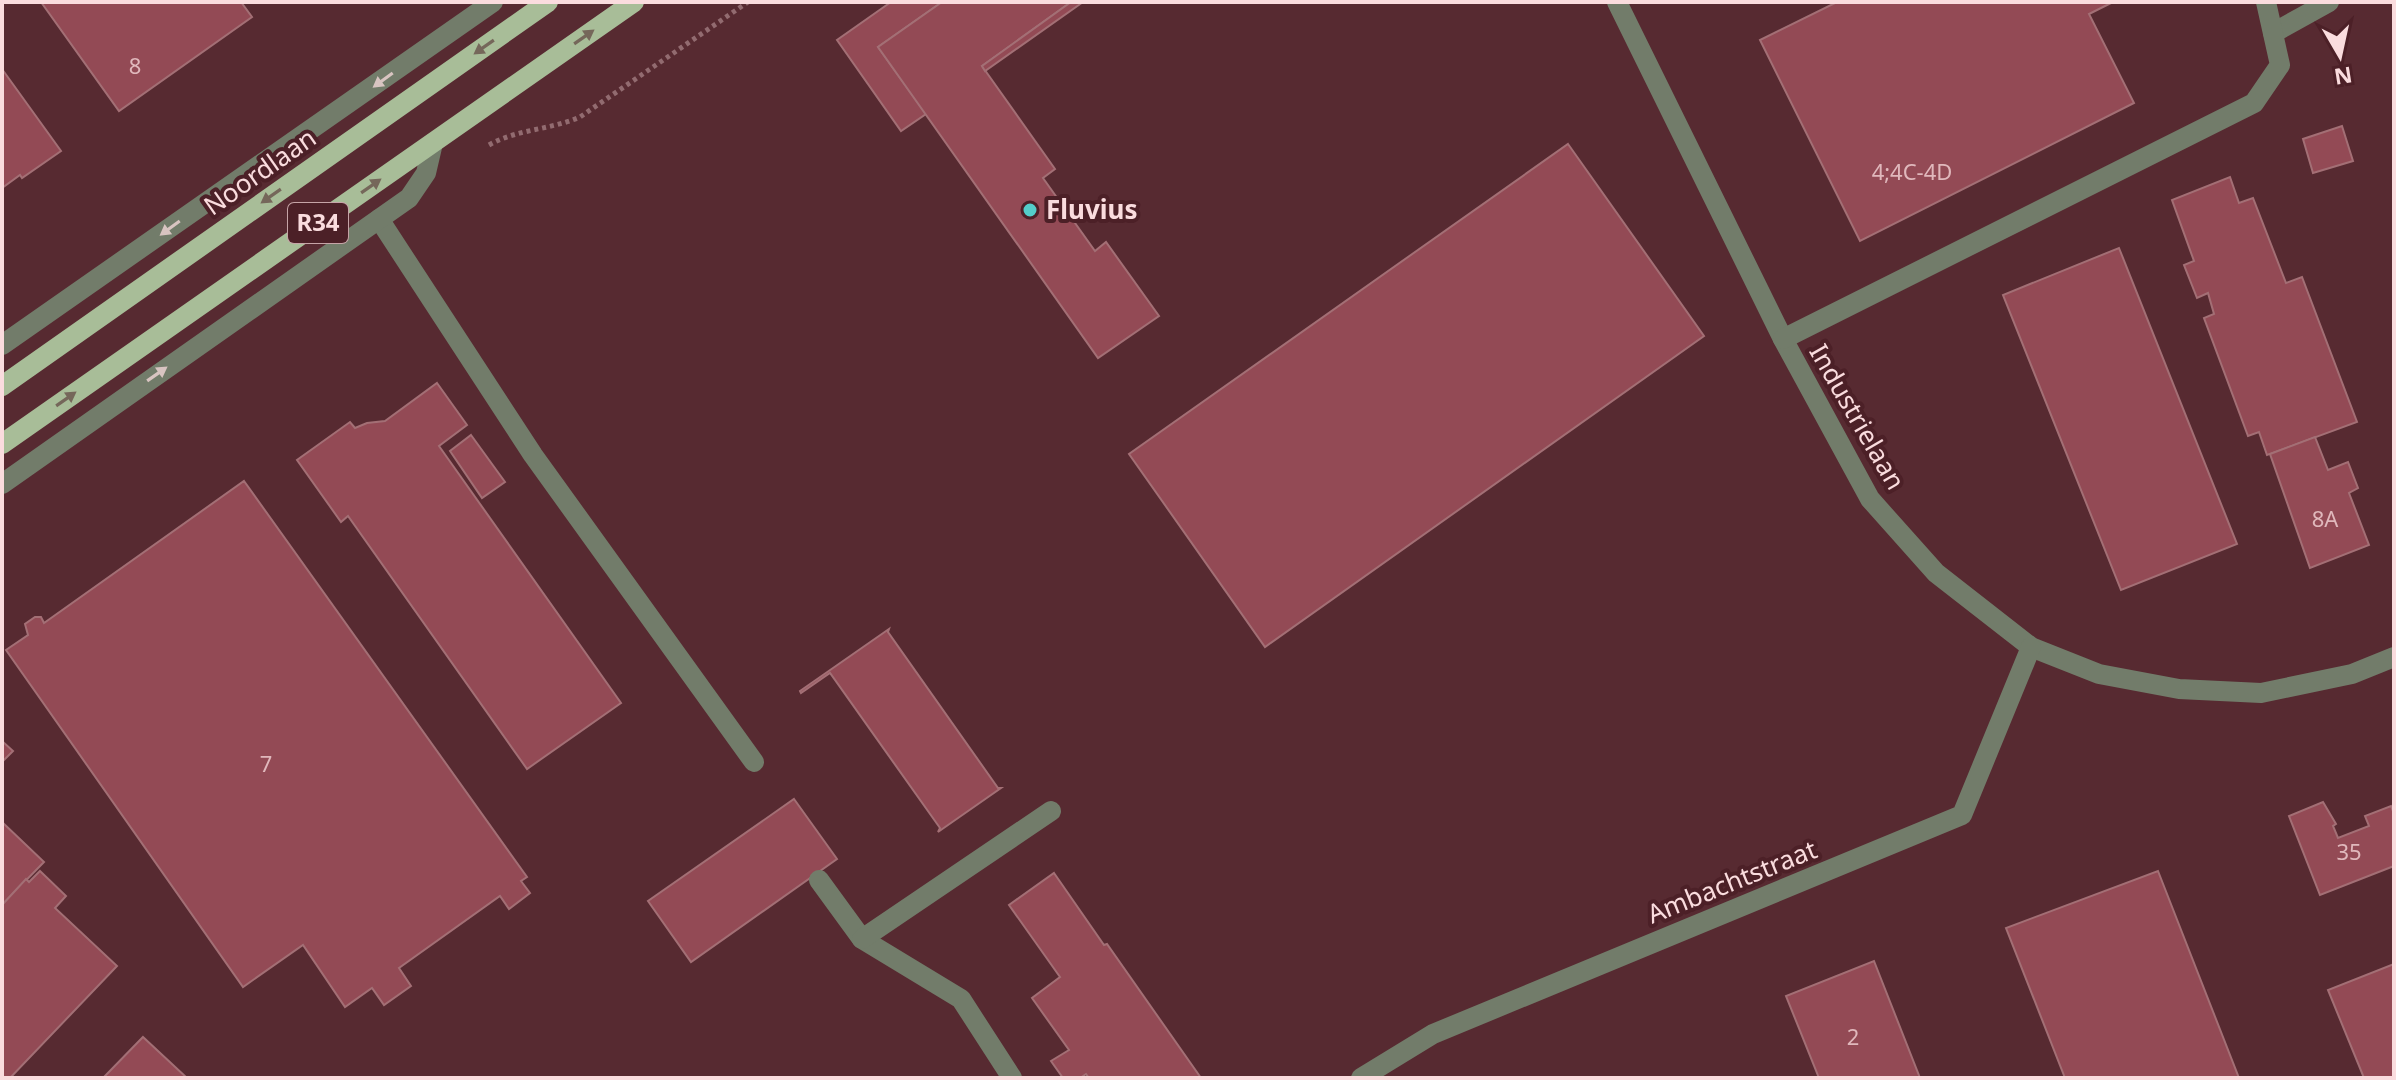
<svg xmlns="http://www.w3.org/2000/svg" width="2396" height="1080" font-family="'Noto Sans',sans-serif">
<rect width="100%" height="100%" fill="#572a31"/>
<g fill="#934a55" stroke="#a36f75" stroke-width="2">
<path d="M 41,2 L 241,2 L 252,17 L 119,111 Z"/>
<path d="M 891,2 L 942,2 L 878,47 L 926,114 L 901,131 L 837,40 Z"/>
<path d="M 942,2 L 1071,2 L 982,66 L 1055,169 L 1043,178 L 1095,251 L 1106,242 L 1159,316 L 1098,358 L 878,47 Z"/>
<path d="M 1071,2 L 1083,2 L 985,71 L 982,66 Z"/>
<path d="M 1837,2 L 2113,2 L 2089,14 L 2134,103 L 1860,241 L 1760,40 Z"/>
<path d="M 2,69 L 61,151 L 22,178 L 20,175 L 2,188 Z"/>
<path d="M 2342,126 L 2353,161 L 2313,173 L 2303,139 Z"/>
<path d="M 1568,144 L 1704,336 L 1265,647 L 1129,454 Z"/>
<path d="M 2230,177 L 2239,203 L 2253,198 L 2286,283 L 2302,277 L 2357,422 L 2267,455 L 2259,432 L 2248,436 L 2204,318 L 2214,314 L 2208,293 L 2197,298 L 2184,265 L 2194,261 L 2172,200 Z"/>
<path d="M 2119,248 L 2237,544 L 2121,590 L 2003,295 Z"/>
<path d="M 437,383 L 467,425 L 439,446 L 621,703 L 527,769 L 348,516 L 341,522 L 297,460 L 350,422 L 355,428 L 367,423 L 385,421 Z"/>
<path d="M 471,435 L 505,482 L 482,498 L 450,451 Z"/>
<path d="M 2315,437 L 2328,470 L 2348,462 L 2358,488 L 2349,493 L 2369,545 L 2310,568 L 2270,454 Z"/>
<path d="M 244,481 L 527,877 L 521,881 L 530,893 L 509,909 L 500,896 L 399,968 L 411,986 L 384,1005 L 372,988 L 345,1007 L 303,945 L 243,987 L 6,650 L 28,635 L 25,624 L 35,617 L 41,617 L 44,623 Z"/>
<path d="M 889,629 L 888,632 L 998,788 L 1001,788 L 938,832 L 940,828 L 830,673 L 801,693 L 800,691 Z"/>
<path d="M 2,741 L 13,751 L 2,762 Z"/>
<path d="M 794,799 L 837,859 L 691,962 L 648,901 Z"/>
<path d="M 2323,802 L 2336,824 L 2333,826 L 2338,838 L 2369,826 L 2365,816 L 2391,806 L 2394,814 L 2394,866 L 2320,895 L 2289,816 Z"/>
<path d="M 2,822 L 44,862 L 2,905 Z"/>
<path d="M 40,871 L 66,896 L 55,908 L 117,966 L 10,1078 L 2,1078 L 2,905 L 26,879 L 29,882 Z"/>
<path d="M 2158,871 L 2239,1078 L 2065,1078 L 2006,928 Z"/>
<path d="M 1054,873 L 1104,945 L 1107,944 L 1201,1078 L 1089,1078 L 1086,1074 L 1080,1078 L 1063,1078 L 1051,1061 L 1069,1050 L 1032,998 L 1060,977 L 1009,905 Z"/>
<path d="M 1874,961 L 1920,1078 L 1819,1078 L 1786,996 Z"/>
<path d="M 2394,964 L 2394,1078 L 2364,1078 L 2328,990 Z"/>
<path d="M 143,1037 L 187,1078 L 103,1078 Z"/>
</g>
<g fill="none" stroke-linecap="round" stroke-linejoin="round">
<path stroke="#926b70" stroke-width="5" stroke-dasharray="4 4" stroke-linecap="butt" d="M 489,145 C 517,129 550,130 580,117 L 748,2"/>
<g stroke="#727c6a" stroke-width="20">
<path d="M 1617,2 L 1783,339 L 1870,499 L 1936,573 L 2031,647 L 2099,674 L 2179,689 L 2261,693 L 2352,674 L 2394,657"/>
<path d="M 2273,33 L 2329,2"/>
<path d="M 379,219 L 533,455 L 754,762"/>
<path d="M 1783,339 L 2254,103 L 2280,65 L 2266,2"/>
<path d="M 2,345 L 493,2"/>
<path d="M 2,484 L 409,198 L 426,173 L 433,143"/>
<path d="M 819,880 L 862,939 L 961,999 L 1012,1078"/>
<path d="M 862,939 L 1051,811"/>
<path d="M 1361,1078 L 1433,1034 L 1962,815 L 2031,647"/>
</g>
<g stroke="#a8bd98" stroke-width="20">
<path d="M 2,386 L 548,2"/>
<path d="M 2,444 L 634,2"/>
</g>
</g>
<defs><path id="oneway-solid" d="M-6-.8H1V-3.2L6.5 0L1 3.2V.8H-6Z" transform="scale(2)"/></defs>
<g fill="#75675a">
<use href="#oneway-solid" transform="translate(584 37) rotate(-35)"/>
<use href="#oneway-solid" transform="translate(484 47) rotate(145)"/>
<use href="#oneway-solid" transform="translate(371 186) rotate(-35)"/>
<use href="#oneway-solid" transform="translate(271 196) rotate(145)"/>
<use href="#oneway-solid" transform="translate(66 399) rotate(-35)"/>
</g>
<g fill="#d8c4c1">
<use href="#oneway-solid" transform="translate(383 80) rotate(144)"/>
<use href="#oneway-solid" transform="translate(170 228) rotate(144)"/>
<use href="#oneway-solid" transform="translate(157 374) rotate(-35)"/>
</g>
<circle fill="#54cdc9" stroke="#4c2027" stroke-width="3" cx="1030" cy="210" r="8"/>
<g text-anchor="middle" stroke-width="8" stroke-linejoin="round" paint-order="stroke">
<g font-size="22" fill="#e0b8bc">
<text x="135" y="74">8</text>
<text x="1912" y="180">4;4C-4D</text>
<text x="2325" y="527">8A</text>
<text x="266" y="772">7</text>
<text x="2349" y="860">35</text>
<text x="1853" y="1045">2</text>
</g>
<rect fill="#4c2027" stroke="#c6a4a7" stroke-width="2" x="288" y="203" width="60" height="40" rx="6"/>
<g font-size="24" font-weight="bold" fill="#fadcde">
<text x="318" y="231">R34</text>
</g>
<g font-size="26" fill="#fadcde" stroke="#4c2027">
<text transform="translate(260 172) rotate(-35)" y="9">Noordlaan</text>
<text transform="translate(1857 417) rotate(60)" y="9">Industrielaan</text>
<text transform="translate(1732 882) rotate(-22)" y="9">Ambachtstraat</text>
</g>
<g font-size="26" font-weight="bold" fill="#fadcde" stroke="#4c2027" text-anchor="start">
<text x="1046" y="219">Fluvius</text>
</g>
</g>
<rect width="2396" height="1080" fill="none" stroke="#fadcde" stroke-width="8"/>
<g transform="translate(2340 56) rotate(171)" stroke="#4c2027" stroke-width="6" paint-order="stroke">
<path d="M0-6L14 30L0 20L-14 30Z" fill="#fadcde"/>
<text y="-12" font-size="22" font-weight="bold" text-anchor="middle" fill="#fadcde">N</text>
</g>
</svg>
